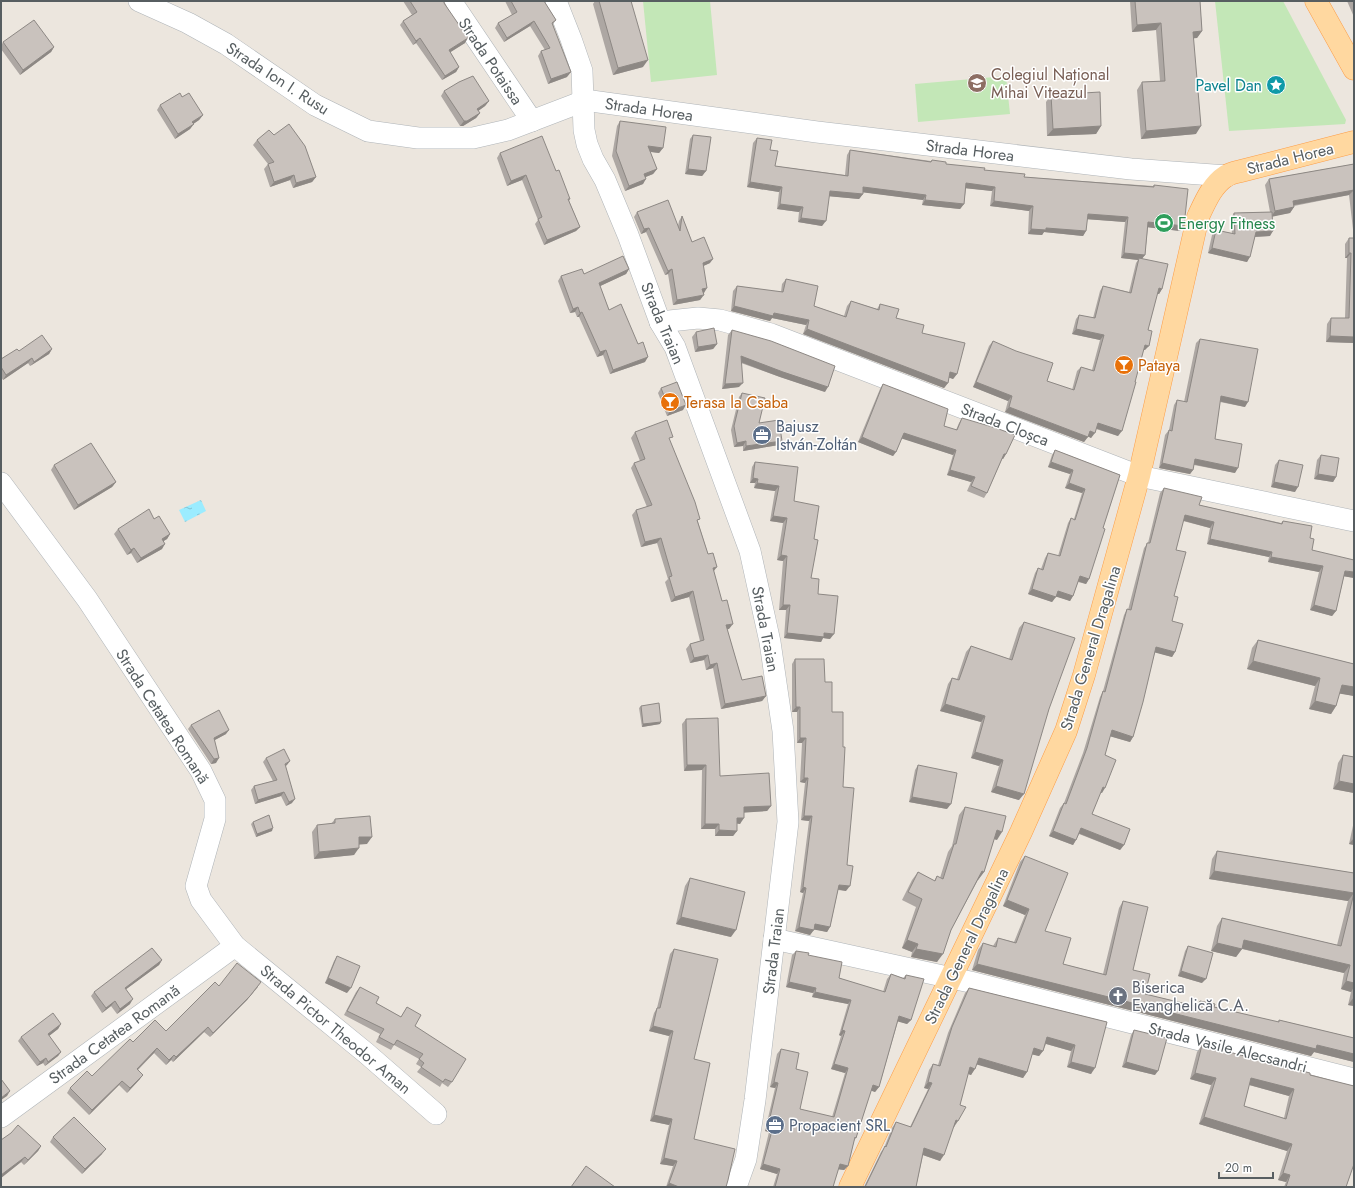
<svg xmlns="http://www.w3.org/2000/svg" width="1355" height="1188" font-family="Jost,sans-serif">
<defs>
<pattern id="water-ripples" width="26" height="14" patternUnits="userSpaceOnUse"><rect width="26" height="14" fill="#9becff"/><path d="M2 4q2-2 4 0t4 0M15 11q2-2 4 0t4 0" fill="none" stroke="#81c2d2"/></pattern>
</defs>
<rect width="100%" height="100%" fill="#ece6de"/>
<g fill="#c3e7b7">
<path d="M 643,1 L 710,1 L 717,75 L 651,82 Z"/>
<path d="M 1215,1 L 1283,1 L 1346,120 L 1345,124 L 1229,131 Z"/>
<path d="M 1006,76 L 1010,114 L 918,122 L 915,84 Z"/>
</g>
<path fill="url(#water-ripples)" d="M 201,500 L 206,511 L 185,522 L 179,510 Z"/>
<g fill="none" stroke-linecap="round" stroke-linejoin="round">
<g stroke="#afb4b8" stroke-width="22">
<g id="minor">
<path d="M 139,1 L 188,23 L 226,44 L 315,105 L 368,131 L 418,138 L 473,138 L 508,130 L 576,104 L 584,100"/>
<path d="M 451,1 L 532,121"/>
<path d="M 556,1 L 571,39 L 582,71 L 584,130 L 587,144 L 593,159 L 605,180 L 628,235 L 660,322 L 675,347 L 750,551 L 770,642 L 783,731 L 788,822 L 755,1100 L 746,1159 L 736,1187"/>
<path d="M 584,100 L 817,132 L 1131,169 L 1227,176"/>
<path d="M 660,322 L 698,318 L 720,320 L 771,334 L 1139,476 L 1354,521"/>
<path d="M 1,483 L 87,599 L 201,771 L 215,800 L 215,819 L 196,886 L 201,900 L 235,946 L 366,1053 L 436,1114"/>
<path d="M 774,939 L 970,982 L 1354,1079"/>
<path d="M 1,1117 L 235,946"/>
</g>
</g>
<g stroke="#fd9d46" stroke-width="23">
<g id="primary">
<path d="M 1316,1 L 1354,69"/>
<path d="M 850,1187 L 1021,832 L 1066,731 L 1084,675 L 1139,476 L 1198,217 C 1205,202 1212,185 1226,176 C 1231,173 1237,172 1241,171 L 1354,142"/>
</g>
</g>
<use href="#minor" stroke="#fff" stroke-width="21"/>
<use href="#primary" stroke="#ffd8a0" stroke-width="22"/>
</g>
<g fill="#ada7a3" fill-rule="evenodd">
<path d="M 403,1 L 444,1 L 465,43 L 450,52 L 459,67 L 456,72 L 442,80 L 416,43 L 413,45 L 400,25 L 403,21 L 412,15 Z"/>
<path d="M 505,1 L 544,1 L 556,20 L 553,24 L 567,77 L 548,84 L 538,56 L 541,51 L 545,50 L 530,26 L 504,42 L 495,28 L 498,23 L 512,15 Z"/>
<path d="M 595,1 L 631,1 L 643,67 L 613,75 L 593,4 Z"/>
<path d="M 1130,1 L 1200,1 L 1202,31 L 1197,38 L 1193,38 L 1196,134 L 1141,139 L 1137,90 L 1142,82 L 1160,81 L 1156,30 L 1132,32 Z"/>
<path d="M 1347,1 L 1354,1 L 1354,17 Z"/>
<path d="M 3,42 L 54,47 L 51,52 L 20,75 L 1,49 L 1,46 Z"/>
<path d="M 444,91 L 489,101 L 485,106 L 478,111 L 480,113 L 476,118 L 463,126 L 460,126 L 441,96 Z"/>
<path d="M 1051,95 L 1101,126 L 1096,134 L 1047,136 L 1046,102 Z"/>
<path d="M 182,97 L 203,115 L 199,120 L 193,124 L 190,129 L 175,139 L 157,110 L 160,105 Z"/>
<path d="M 620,121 L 663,148 L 659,153 L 650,152 L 657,169 L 653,174 L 645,177 L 643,184 L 625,191 L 612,156 L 617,126 Z"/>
<path d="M 274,135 L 316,177 L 312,182 L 293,188 L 290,180 L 270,187 L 264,169 L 268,164 L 253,145 L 257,140 Z"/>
<path d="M 693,135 L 706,171 L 702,176 L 685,174 L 690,139 Z"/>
<path d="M 757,138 L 770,150 L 775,166 L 845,175 L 847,155 L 850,150 L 931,161 L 932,160 L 946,164 L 1024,177 L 1153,186 L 1154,185 L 1180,231 L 1148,227 L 1145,255 L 1142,258 L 1162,289 L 1159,294 L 1157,294 L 1148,330 L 1145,350 L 1143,350 L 1118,436 L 1096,429 L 1091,438 L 1088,436 L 1084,442 L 1005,412 L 1008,401 L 973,387 L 989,346 L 993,341 L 1047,381 L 1072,390 L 1077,371 L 1081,367 L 1092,370 L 1100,340 L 1072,334 L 1076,319 L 1079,315 L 1093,318 L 1100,291 L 1103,286 L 1129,292 L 1136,263 L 1138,260 L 1121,258 L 1125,222 L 1087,219 L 1086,231 L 1083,236 L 1044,232 L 1042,235 L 1028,234 L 1029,211 L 990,206 L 992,191 L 966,188 L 964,204 L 960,209 L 922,205 L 923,200 L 863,192 L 863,194 L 859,199 L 829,196 L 822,226 L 798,222 L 799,212 L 777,209 L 779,192 L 747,187 L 753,143 Z"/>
<path d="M 500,153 L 556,171 L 570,199 L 569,201 L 580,227 L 576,231 L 544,245 L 535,224 L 538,220 L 522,180 L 507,186 L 497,158 Z"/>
<path d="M 1354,164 L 1354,343 L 1326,342 L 1327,324 L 1331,318 L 1345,318 L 1347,258 L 1345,258 L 1345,244 L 1349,238 L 1354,238 L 1349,195 L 1294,206 L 1294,207 L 1290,213 L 1272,216 L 1270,236 L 1255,237 L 1247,262 L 1208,253 L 1212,235 L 1216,230 L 1232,234 L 1231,218 L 1234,213 L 1270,212 L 1265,185 L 1269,179 Z"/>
<path d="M 637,212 L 678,226 L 679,221 L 682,216 L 692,242 L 710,263 L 703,266 L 704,293 L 700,300 L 673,305 L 668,274 L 665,275 L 646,232 L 641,234 L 634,217 Z"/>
<path d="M 629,269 L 626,274 L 600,286 L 609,310 L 645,362 L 610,374 L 603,355 L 597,357 L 579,317 L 577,317 L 575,312 L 570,313 L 558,281 L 561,276 Z"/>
<path d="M 786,279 L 814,306 L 844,316 L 847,306 L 851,301 L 877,309 L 880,304 L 896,318 L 922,333 L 957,374 L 953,379 L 949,377 L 948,383 L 944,388 L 803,334 L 806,325 L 772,318 L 770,321 L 731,311 L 733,291 L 737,286 L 781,292 L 782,284 Z"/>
<path d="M 732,330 L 825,392 L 780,377 L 741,363 L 739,387 L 722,389 L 728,335 Z"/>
<path d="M 696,332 L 717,344 L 713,349 L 695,352 L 692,337 Z"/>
<path d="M 1200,339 L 1245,407 L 1220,402 L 1215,439 L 1235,473 L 1194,465 L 1193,470 L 1190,474 L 1159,468 L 1165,435 L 1169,430 L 1174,405 L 1177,400 L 1184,402 L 1196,343 Z"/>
<path d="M 52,349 L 49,354 L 30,366 L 28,363 L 3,380 L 1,377 L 1,359 L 19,351 Z"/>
<path d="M 883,384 L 944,426 L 956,430 L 959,423 L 962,418 L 1006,454 L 1003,459 L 1002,459 L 987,493 L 984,498 L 967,491 L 971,482 L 947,475 L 953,455 L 902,438 L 896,452 L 893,456 L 858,442 L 880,389 Z"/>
<path d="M 661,388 L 683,410 L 667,416 L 658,393 Z"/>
<path d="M 742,393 L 759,423 L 782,441 L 779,445 L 743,451 L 743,446 L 734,447 L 731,430 L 739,397 Z"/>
<path d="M 635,432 L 670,441 L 698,522 L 708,554 L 714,572 L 729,629 L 727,629 L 742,680 L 766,696 L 762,701 L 721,709 L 713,668 L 706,670 L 704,660 L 690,663 L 686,649 L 690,644 L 700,641 L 689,597 L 671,602 L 665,582 L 668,579 L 657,543 L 641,547 L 632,515 L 636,510 L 647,507 L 631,468 L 634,463 L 640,461 L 631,438 Z"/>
<path d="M 1055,450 L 1120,475 L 1103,528 L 1089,579 L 1086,584 L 1078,582 L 1073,596 L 1070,601 L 1056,596 L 1052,602 L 1028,594 L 1035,573 L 1038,568 L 1041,569 L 1045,558 L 1048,553 L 1058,556 L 1068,523 L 1071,518 L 1074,519 L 1082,493 L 1065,488 L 1070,474 L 1048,467 L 1052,455 Z"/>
<path d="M 1321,455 L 1336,477 L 1333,482 L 1314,479 L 1317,460 Z"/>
<path d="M 1279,460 L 1295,492 L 1271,487 L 1275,465 Z"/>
<path d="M 755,462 L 794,501 L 814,539 L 811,578 L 818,594 L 830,639 L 823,638 L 821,642 L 784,638 L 786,610 L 779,610 L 783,561 L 777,560 L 783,523 L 770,521 L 775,491 L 754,488 L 755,483 L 750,483 L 752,467 Z"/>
<path d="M 54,465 L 116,482 L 112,487 L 74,510 L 51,470 Z"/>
<path d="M 1164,488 L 1199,505 L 1281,523 L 1283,521 L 1310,538 L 1312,550 L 1354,578 L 1344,576 L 1336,611 L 1332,616 L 1310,610 L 1319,572 L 1268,562 L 1269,557 L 1207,544 L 1210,528 L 1183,521 L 1176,550 L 1172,621 L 1175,652 L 1172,657 L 1155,652 L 1133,737 L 1130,742 L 1110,736 L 1105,755 L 1102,793 L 1100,792 L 1092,814 L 1124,845 L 1120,850 L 1079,834 L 1076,840 L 1073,845 L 1049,836 L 1060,808 L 1064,803 L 1083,753 L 1100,697 L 1103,691 L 1124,615 L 1127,609 L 1128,610 L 1144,548 L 1148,543 L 1160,493 Z"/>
<path d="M 154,519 L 170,534 L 167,539 L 163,541 L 162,549 L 137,563 L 131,553 L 127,555 L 114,534 L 118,529 Z"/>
<path d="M 1024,622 L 1049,709 L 1019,800 L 991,792 L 999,766 L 971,758 L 981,722 L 940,711 L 948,684 L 952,678 L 957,679 L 966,652 L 971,646 L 1009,659 L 1019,628 Z"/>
<path d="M 1258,640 L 1354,664 L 1354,696 L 1339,693 L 1336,706 L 1331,714 L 1309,709 L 1315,686 L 1247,669 L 1252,648 Z"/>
<path d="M 795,659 L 825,682 L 832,712 L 843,787 L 847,865 L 846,891 L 838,890 L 830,927 L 827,932 L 814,929 L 810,935 L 795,931 L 803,893 L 800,892 L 809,821 L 801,820 L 805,783 L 800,782 L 802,743 L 797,743 L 797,712 L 792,712 L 792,664 Z"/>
<path d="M 641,706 L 660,724 L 642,727 L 639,708 Z"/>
<path d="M 686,719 L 720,776 L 771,806 L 767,811 L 744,812 L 740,824 L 737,823 L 737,831 L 733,836 L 715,836 L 715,829 L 701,829 L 702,770 L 684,771 L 682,724 Z"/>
<path d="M 191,725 L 226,734 L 215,740 L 216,763 L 211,764 L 188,729 Z"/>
<path d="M 1343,755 L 1354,757 L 1354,793 L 1333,789 L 1338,763 Z"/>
<path d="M 266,758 L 287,765 L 285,766 L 292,803 L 286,806 L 281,796 L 255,804 L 251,790 L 254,786 L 273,781 L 263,762 Z"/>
<path d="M 918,765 L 947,809 L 909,802 L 915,770 Z"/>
<path d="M 965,807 L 997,840 L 994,839 L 984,872 L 978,880 L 951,930 L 937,962 L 911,957 L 912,952 L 902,948 L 916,907 L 902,900 L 912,880 L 918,872 L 934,881 L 937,876 L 940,878 L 948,852 L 952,846 L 959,815 Z"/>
<path d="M 335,819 L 367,844 L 359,844 L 354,855 L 314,859 L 312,832 L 317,825 L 331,824 Z"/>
<path d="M 1354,821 L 1354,845 L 1349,844 Z"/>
<path d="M 253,822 L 272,831 L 256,837 L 251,824 Z"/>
<path d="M 1217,851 L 1354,873 L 1354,1006 L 1348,1005 L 1351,992 L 1341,989 L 1344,973 L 1242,949 L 1236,957 L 1211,951 L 1217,926 L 1222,918 L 1337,945 L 1348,901 L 1209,879 L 1212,859 Z"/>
<path d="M 1025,856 L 1045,931 L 1063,964 L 1103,974 L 1119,908 L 1123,901 L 1133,970 L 1145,994 L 1196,1006 L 1200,1001 L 1214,1007 L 1278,1022 L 1279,1020 L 1354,1038 L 1354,1062 L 1314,1052 L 1311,1056 L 972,970 L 978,950 L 983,943 L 993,946 L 998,938 L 1014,942 L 1025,915 L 1003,906 L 1020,862 Z"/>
<path d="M 690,878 L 731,937 L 676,924 L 685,886 Z"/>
<path d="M 1188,946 L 1202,983 L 1178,976 L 1185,951 Z"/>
<path d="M 674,949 L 694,1059 L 694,1139 L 726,1187 L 666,1187 L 673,1166 L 660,1164 L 669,1125 L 650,1121 L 669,1036 L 649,1031 L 654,1013 L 657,1008 L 670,954 Z"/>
<path d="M 796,951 L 808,955 L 839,978 L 883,992 L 887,979 L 891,974 L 903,978 L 906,975 L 911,1020 L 907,1024 L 898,1021 L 879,1087 L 875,1092 L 871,1090 L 856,1138 L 854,1141 L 848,1166 L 844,1170 L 838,1169 L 833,1187 L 773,1187 L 777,1174 L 760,1169 L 769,1132 L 765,1131 L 775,1088 L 770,1087 L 777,1054 L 781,1049 L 796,1069 L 800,1109 L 832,1117 L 845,1073 L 831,1069 L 841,1036 L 839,1035 L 848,1004 L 812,997 L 813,993 L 786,987 L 792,955 Z"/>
<path d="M 337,956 L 347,993 L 325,983 L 334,961 Z"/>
<path d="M 162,960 L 159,965 L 126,989 L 130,1004 L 117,1014 L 111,1006 L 102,1013 L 91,996 L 94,992 Z"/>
<path d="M 219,986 L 258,987 L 247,1000 L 210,1037 L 204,1032 L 173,1062 L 171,1060 L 166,1065 L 154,1053 L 138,1070 L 140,1079 L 127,1093 L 119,1085 L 89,1115 L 67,1093 L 70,1088 L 92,1076 L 133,1042 L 166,1031 Z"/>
<path d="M 360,987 L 376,1003 L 401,1017 L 407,1007 L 415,1026 L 452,1082 L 448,1087 L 442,1083 L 440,1087 L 417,1072 L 421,1067 L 416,1064 L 419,1059 L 394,1045 L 391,1050 L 376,1042 L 380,1034 L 344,1015 L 356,992 Z"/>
<path d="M 969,988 L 1107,1022 L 1091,1074 L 1067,1067 L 1071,1051 L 1046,1044 L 1043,1051 L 1039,1056 L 1032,1054 L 1027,1072 L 1023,1078 L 977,1064 L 971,1075 L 968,1074 L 954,1127 L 953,1127 L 940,1161 L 923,1155 L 916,1187 L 864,1187 L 881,1152 L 884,1148 L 892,1128 L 896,1122 L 910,1127 L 928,1089 L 924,1088 L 929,1070 L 933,1064 L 938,1065 L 948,1033 L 965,993 Z"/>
<path d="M 61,1024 L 58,1029 L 49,1036 L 61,1052 L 58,1056 L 45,1066 L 43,1063 L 37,1066 L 18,1041 L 21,1037 Z"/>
<path d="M 1134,1030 L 1155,1075 L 1122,1067 L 1131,1035 Z"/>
<path d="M 1202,1045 L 1353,1086 L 1354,1085 L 1354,1164 L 1346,1187 L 1284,1187 L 1286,1182 L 1278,1180 L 1287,1151 L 1199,1124 L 1211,1085 L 1190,1079 L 1197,1052 ZM 1249,1085 L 1289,1096 L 1284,1118 L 1244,1106 Z"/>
<path d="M 53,1137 L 102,1154 L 82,1174 L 50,1142 Z"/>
<path d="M 1,1140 L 41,1146 L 38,1151 L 24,1165 L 21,1162 L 1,1178 Z"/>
</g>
<g fill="#8d8884">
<path d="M 534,21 L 530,26 L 504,42 L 507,38 Z"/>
<path d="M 1161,23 L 1156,30 L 1132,32 L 1137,25 Z"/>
<path d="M 1202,31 L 1197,38 L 1187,39 L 1193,32 Z"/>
<path d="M 420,38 L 416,43 L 413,45 L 416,41 Z"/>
<path d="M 468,38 L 465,43 L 446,55 L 449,50 Z"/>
<path d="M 54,47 L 51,52 L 20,75 L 23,70 Z"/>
<path d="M 648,60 L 643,67 L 613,75 L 618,68 Z"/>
<path d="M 459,67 L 456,72 L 442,80 L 445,76 Z"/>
<path d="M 571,72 L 567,77 L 548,84 L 551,79 Z"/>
<path d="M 489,101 L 485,106 L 474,114 L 477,109 Z"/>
<path d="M 480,113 L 476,118 L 463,126 L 460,126 L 464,121 Z"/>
<path d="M 203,115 L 199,120 L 189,127 L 192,122 Z"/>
<path d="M 194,124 L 190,129 L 175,139 L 178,134 Z"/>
<path d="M 1101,126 L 1096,134 L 1047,136 L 1053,129 Z"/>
<path d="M 1201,126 L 1196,134 L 1141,139 L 1146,131 Z"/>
<path d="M 648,146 L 663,148 L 659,153 L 645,151 Z"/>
<path d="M 657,169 L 653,174 L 641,179 L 644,174 Z"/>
<path d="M 688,169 L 706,171 L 702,176 L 685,174 Z"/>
<path d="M 294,175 L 290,180 L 270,187 L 274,182 Z"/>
<path d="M 526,175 L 522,180 L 507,186 L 511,181 Z"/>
<path d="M 316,177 L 312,182 L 293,188 L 296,183 Z"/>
<path d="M 646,179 L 643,184 L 625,191 L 629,186 Z"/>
<path d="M 750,182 L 782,187 L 779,192 L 747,187 Z"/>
<path d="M 966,183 L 995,187 L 992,191 L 963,188 Z"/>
<path d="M 863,187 L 926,195 L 923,200 L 860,192 Z"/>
<path d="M 1354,190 L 1349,195 L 1289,206 L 1293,201 Z"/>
<path d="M 830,191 L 863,194 L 859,199 L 826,196 Z"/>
<path d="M 925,200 L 964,204 L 960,209 L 922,205 Z"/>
<path d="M 994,201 L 1033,206 L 1029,211 L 990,206 Z"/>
<path d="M 780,204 L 803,207 L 799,212 L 777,209 Z"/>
<path d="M 1294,207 L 1290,213 L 1271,217 L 1275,211 Z"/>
<path d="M 1088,214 L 1128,217 L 1125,222 L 1084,219 Z"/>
<path d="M 801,218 L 826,221 L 822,226 L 798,222 Z"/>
<path d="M 1148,222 L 1184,226 L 1180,231 L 1145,227 Z"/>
<path d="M 580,227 L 576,231 L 544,245 L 547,240 Z"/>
<path d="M 649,228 L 646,232 L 641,234 L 644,229 Z"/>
<path d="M 1046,228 L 1086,231 L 1083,236 L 1044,232 L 1042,235 L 1028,234 L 1031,229 Z"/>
<path d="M 1273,231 L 1270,236 L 1252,237 L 1256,232 Z"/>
<path d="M 1212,248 L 1250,257 L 1247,262 L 1208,253 Z"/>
<path d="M 1124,253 L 1145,255 L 1141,260 L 1139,258 L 1138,260 L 1121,258 Z"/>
<path d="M 1349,253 L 1351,253 L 1347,258 L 1345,258 Z"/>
<path d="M 713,259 L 710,263 L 699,268 L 703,263 Z"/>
<path d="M 629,269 L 626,274 L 596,288 L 599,283 Z"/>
<path d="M 672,269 L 668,274 L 665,275 L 668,271 Z"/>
<path d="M 707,288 L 704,293 L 699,294 L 702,289 Z"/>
<path d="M 1159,288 L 1162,289 L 1159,294 L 1155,293 Z"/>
<path d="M 704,295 L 700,300 L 673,305 L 677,300 Z"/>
<path d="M 734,306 L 774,313 L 809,320 L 806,325 L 772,318 L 770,321 L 731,311 Z"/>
<path d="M 578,307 L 575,312 L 570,313 L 573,309 Z"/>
<path d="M 582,312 L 579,317 L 577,317 L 580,313 Z"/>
<path d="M 807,329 L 948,383 L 944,388 L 803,334 Z"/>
<path d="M 1076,329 L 1104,335 L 1100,340 L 1072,334 Z"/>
<path d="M 1330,336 L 1354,337 L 1354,343 L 1326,342 Z"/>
<path d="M 717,344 L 713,349 L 695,352 L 698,347 Z"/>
<path d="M 1145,345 L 1149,346 L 1145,350 L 1141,349 Z"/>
<path d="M 52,349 L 49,354 L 30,366 L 34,362 Z"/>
<path d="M 606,350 L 603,355 L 597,357 L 600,352 Z"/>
<path d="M 741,356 L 828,387 L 825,392 L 780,377 L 738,361 Z"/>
<path d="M 648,357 L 645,362 L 610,374 L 613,370 Z"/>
<path d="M 32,358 L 28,363 L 3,380 L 6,375 Z"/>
<path d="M 950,372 L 957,374 L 953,379 L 947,377 Z"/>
<path d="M 976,382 L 1012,396 L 1008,401 L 973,387 Z"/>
<path d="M 743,383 L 739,387 L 722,389 L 725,384 Z"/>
<path d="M 1221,396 L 1248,402 L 1245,407 L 1218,401 Z"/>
<path d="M 686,405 L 683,410 L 667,416 L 670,411 Z"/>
<path d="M 1009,407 L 1088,437 L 1084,442 L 1005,412 Z"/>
<path d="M 1098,423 L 1122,431 L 1118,436 L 1095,428 Z"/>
<path d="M 1090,431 L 1095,433 L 1091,438 L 1087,436 Z"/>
<path d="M 904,433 L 956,450 L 953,455 L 900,438 Z"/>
<path d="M 862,437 L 896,452 L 893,456 L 858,442 Z"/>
<path d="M 746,441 L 743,446 L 734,447 L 737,443 Z"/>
<path d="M 782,441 L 779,445 L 743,451 L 746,446 Z"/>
<path d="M 1004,454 L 1006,454 L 1003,459 L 1001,458 Z"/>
<path d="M 1195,459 L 1238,468 L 1235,473 L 1192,464 Z"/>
<path d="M 1051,462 L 1073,470 L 1070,474 L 1048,467 Z"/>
<path d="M 1162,463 L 1193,470 L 1190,474 L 1159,468 Z"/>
<path d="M 950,470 L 975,477 L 971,482 L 947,475 Z"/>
<path d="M 1318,474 L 1336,477 L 1333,482 L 1314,479 Z"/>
<path d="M 753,478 L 758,479 L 755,483 L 750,483 Z"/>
<path d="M 116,482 L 112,487 L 74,510 L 78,505 Z"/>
<path d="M 1274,482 L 1298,487 L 1295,492 L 1271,487 Z"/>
<path d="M 757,483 L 779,486 L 775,491 L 754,488 Z"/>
<path d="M 1069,483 L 1085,489 L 1082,493 L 1065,488 Z"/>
<path d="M 1185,515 L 1214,522 L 1210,528 L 1181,520 Z"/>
<path d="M 773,516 L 787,518 L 783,523 L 770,521 Z"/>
<path d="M 170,534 L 167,539 L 159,544 L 162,539 Z"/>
<path d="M 661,538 L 657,543 L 641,547 L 645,542 Z"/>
<path d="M 1210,539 L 1272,552 L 1269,557 L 1207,544 Z"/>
<path d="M 165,544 L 162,549 L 137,563 L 141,558 Z"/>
<path d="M 134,548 L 131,553 L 127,555 L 131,550 Z"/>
<path d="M 781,555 L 787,556 L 783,561 L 777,560 Z"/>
<path d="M 1271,557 L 1323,566 L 1319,572 L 1268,562 Z"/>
<path d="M 717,567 L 713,572 L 713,568 Z"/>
<path d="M 1345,571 L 1354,572 L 1354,578 L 1342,576 Z"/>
<path d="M 1080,576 L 1089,579 L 1086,584 L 1077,581 Z"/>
<path d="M 1032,589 L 1056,597 L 1052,602 L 1028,594 Z"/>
<path d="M 693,591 L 689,597 L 671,602 L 675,597 Z"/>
<path d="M 1058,591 L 1073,596 L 1070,601 L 1054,596 Z"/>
<path d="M 783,605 L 790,605 L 786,610 L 779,610 Z"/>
<path d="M 1314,605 L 1336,611 L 1332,616 L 1310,610 Z"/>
<path d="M 733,624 L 729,629 L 723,630 L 726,625 Z"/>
<path d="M 787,633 L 824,633 L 834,634 L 830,639 L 823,638 L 821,642 L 784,638 Z"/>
<path d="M 1156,647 L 1175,652 L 1172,657 L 1153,652 Z"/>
<path d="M 708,655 L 704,660 L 690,663 L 694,658 Z"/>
<path d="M 1253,661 L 1320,678 L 1315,686 L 1247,669 Z"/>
<path d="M 717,663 L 713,668 L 706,670 L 710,665 Z"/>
<path d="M 1342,685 L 1354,687 L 1354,696 L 1336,693 Z"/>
<path d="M 766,696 L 762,701 L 721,709 L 725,704 Z"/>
<path d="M 1315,701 L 1336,706 L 1331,714 L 1309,709 Z"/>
<path d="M 945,704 L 985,716 L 981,722 L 940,711 Z"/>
<path d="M 796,707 L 800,707 L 797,712 L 792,712 Z"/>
<path d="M 661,722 L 660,724 L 642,727 L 643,724 Z"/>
<path d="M 229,730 L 226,734 L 211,742 L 214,738 Z"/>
<path d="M 1112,730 L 1133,737 L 1130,742 L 1109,736 Z"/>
<path d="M 800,738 L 806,738 L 802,743 L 797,743 Z"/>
<path d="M 975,752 L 1003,760 L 999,766 L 971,758 Z"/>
<path d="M 219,758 L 216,763 L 211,764 L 214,759 Z"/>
<path d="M 290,761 L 287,765 L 282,768 L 285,764 Z"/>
<path d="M 687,765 L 706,765 L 702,770 L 684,771 Z"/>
<path d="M 804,778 L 808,778 L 805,783 L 800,782 Z"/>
<path d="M 1339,781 L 1354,784 L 1354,793 L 1333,789 Z"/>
<path d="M 996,786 L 1024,794 L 1019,800 L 991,792 Z"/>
<path d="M 1103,787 L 1105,788 L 1102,793 L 1099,792 Z"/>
<path d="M 284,792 L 281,796 L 255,804 L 258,800 Z"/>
<path d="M 912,797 L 951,804 L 947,809 L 909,802 Z"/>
<path d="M 295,799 L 292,803 L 286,806 L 289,802 Z"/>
<path d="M 771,806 L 767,811 L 740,813 L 744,807 Z"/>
<path d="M 804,816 L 812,816 L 809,821 L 801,820 Z"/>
<path d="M 737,818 L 744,818 L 740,824 L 733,823 Z"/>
<path d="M 705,824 L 719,824 L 715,829 L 701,829 Z"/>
<path d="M 273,828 L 272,831 L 256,837 L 257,834 Z"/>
<path d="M 1081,828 L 1124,845 L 1120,850 L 1078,833 Z"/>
<path d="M 719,830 L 737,831 L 733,836 L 715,836 Z"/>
<path d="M 997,830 L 1002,832 L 997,840 L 991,838 Z"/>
<path d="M 1053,831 L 1076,840 L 1073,845 L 1049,836 Z"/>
<path d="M 359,837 L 372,837 L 367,844 L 354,845 Z"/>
<path d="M 1354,838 L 1354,845 L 1349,844 Z"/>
<path d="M 359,848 L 354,855 L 314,859 L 319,852 Z"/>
<path d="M 982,871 L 984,872 L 978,880 L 977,879 Z"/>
<path d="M 1214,871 L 1354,893 L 1348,901 L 1209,879 Z"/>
<path d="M 839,885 L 850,886 L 846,891 L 836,889 Z"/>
<path d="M 803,887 L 806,888 L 803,893 L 800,892 Z"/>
<path d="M 1007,900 L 1029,909 L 1025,915 L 1003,906 Z"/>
<path d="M 681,917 L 736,930 L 731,937 L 676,924 Z"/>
<path d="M 815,924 L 830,927 L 827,932 L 811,929 Z"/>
<path d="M 799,927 L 814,930 L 810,935 L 795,931 Z"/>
<path d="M 907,940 L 918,944 L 912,952 L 902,948 Z"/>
<path d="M 1244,940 L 1350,965 L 1344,973 L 1239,948 Z"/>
<path d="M 1217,943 L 1242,949 L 1236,957 L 1211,951 Z"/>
<path d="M 916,949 L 943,954 L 937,962 L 911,957 Z"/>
<path d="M 162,960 L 159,965 L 121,993 L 125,988 Z"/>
<path d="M 977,964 L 1354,1054 L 1354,1062 L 1314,1052 L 1311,1056 L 972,970 Z"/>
<path d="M 1181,971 L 1206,979 L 1202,983 L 1178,976 Z"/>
<path d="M 328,978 L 351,988 L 347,993 L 325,983 Z"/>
<path d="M 1346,981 L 1354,983 L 1354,987 L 1351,992 L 1341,989 Z"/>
<path d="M 261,982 L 247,1000 L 210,1037 L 213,1033 Z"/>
<path d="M 789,982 L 816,988 L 813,993 L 786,987 Z"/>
<path d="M 815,992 L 851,1000 L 848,1004 L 812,997 Z"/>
<path d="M 1354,997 L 1354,1006 L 1348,1005 Z"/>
<path d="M 133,999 L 130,1004 L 117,1014 L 120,1009 Z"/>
<path d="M 115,1001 L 111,1006 L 102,1013 L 106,1008 Z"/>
<path d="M 899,1016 L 911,1020 L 907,1024 L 896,1021 Z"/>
<path d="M 61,1024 L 58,1029 L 45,1039 L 48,1034 Z"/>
<path d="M 653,1026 L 673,1031 L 669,1036 L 649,1031 Z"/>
<path d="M 208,1027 L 204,1032 L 173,1062 L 176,1057 Z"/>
<path d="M 842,1030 L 845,1031 L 841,1036 L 839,1035 Z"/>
<path d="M 1047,1037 L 1075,1045 L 1071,1051 L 1043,1043 Z"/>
<path d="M 157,1048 L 154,1053 L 134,1073 L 137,1069 Z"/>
<path d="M 1034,1048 L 1043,1051 L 1039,1056 L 1030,1054 Z"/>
<path d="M 61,1052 L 58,1056 L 45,1066 L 48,1062 Z"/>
<path d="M 174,1055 L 171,1060 L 166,1065 L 169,1060 Z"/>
<path d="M 46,1058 L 43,1063 L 37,1066 L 40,1062 Z"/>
<path d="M 979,1058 L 1027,1072 L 1023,1078 L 975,1064 Z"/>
<path d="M 1071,1062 L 1095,1068 L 1091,1074 L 1067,1067 Z"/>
<path d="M 1126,1062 L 1158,1071 L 1155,1075 L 1122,1067 Z"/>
<path d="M 834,1064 L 848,1068 L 845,1073 L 831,1069 Z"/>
<path d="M 970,1067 L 975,1069 L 971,1075 L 966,1073 Z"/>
<path d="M 1195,1073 L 1216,1078 L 1211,1085 L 1190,1079 Z"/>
<path d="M 143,1075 L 140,1079 L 127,1093 L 130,1088 Z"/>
<path d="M 1251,1078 L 1294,1089 L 1289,1096 L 1246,1084 Z"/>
<path d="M 122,1081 L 119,1085 L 89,1115 L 92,1110 Z"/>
<path d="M 774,1082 L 778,1083 L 775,1088 L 770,1087 Z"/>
<path d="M 928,1082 L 932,1083 L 928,1089 L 924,1088 Z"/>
<path d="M 873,1085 L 879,1087 L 875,1092 L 869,1090 Z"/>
<path d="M 10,1091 L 7,1096 L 1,1100 L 1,1098 Z"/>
<path d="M 654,1115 L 672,1119 L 669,1125 L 650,1121 Z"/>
<path d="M 1204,1117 L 1292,1144 L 1287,1151 L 1199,1124 Z"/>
<path d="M 956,1120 L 958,1121 L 954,1127 L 952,1126 Z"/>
<path d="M 768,1126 L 773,1127 L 769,1132 L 765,1131 Z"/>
<path d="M 41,1146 L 38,1151 L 24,1165 L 28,1160 Z"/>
<path d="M 924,1148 L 944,1155 L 940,1161 L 920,1154 Z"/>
<path d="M 106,1149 L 102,1154 L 82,1174 L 85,1169 Z"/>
<path d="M 25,1157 L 21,1162 L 1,1178 L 1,1175 Z"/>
<path d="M 664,1158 L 677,1161 L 673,1166 L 660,1164 Z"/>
<path d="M 763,1164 L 780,1169 L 777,1174 L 760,1169 Z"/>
<path d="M 840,1164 L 848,1166 L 844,1170 L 836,1169 Z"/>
<path d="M 1283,1173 L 1290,1175 L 1286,1182 L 1278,1180 Z"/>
<path d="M 669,1183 L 679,1187 L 666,1187 Z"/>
</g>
<g fill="#c9c2bd" stroke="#8d8884" fill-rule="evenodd">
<path d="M 410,1 L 444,1 L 444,3 L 468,38 L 449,50 L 459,67 L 445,76 L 420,38 L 416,41 L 403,21 L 417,12 Z"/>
<path d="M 511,1 L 544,1 L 556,20 L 552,23 L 571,72 L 551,79 L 541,51 L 550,48 L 534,21 L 507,38 L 498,23 L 517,12 Z"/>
<path d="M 599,1 L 631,1 L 648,60 L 618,68 Z"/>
<path d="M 1135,1 L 1200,1 L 1202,31 L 1193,32 L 1201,126 L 1146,131 L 1142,82 L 1165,81 L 1161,23 L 1137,25 Z"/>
<path d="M 34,20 L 54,47 L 23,70 L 3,42 Z"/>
<path d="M 473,76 L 489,101 L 477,109 L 480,113 L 467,121 L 464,121 L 444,91 L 459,82 Z"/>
<path d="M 1100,92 L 1101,126 L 1053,129 L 1051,95 Z"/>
<path d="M 180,93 L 182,97 L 189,93 L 203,115 L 192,122 L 194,124 L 178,134 L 160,105 Z"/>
<path d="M 620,121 L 666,127 L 663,148 L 648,146 L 657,169 L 644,174 L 646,179 L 629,186 L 616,151 Z"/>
<path d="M 289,124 L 305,146 L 316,177 L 296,183 L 294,175 L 274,182 L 268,164 L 274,162 L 257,140 L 269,130 L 274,135 Z"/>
<path d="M 693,135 L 711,137 L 706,171 L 688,169 Z"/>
<path d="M 542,136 L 556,171 L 559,170 L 570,199 L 568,199 L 580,227 L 547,240 L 538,219 L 542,217 L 526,175 L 511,181 L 500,153 Z"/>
<path d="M 757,138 L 772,140 L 770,150 L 778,151 L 775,166 L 848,176 L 850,150 L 931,162 L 932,160 L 946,162 L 946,164 L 985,168 L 984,170 L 1025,174 L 1024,177 L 1154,187 L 1154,185 L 1188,189 L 1184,226 L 1148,222 L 1145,255 L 1124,253 L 1128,217 L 1088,214 L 1086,231 L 1046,228 L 1046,230 L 1031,229 L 1033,206 L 994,201 L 995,187 L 966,183 L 964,204 L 925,200 L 926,195 L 863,187 L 863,194 L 830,191 L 826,221 L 801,218 L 803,207 L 780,204 L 782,187 L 750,182 Z"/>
<path d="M 1354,164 L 1354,194 L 1354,190 L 1293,201 L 1294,207 L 1275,211 L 1269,179 Z"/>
<path d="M 668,200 L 680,231 L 682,216 L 692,242 L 704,237 L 713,259 L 703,263 L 707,288 L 702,289 L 704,295 L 677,300 L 672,269 L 668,271 L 649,228 L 644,229 L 637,212 Z"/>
<path d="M 1272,212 L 1273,231 L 1256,232 L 1250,257 L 1212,248 L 1216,230 L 1235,234 L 1234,213 Z"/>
<path d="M 1349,238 L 1354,238 L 1354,337 L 1330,336 L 1331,318 L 1349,318 L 1351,253 L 1349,253 Z"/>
<path d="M 623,256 L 629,269 L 599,283 L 609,310 L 621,304 L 638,344 L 643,342 L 648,357 L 613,370 L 606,350 L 600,352 L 582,312 L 580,313 L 578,307 L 573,309 L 561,276 L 582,269 L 584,274 Z"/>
<path d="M 1139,258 L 1168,264 L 1162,289 L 1159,288 L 1148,330 L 1152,331 L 1149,346 L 1145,345 L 1135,382 L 1136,382 L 1122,431 L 1098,423 L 1095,433 L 1090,431 L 1088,437 L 1009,407 L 1012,396 L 976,382 L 993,341 L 1016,351 L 1053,363 L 1047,381 L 1074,390 L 1081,367 L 1094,371 L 1104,335 L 1076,329 L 1079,315 L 1095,318 L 1103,286 L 1131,293 Z"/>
<path d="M 786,279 L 818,286 L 814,306 L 846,317 L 851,301 L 879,310 L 880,304 L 899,309 L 896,318 L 924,325 L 922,333 L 965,343 L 957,374 L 950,372 L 948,383 L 807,329 L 809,320 L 774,313 L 773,316 L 734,306 L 737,286 L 783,292 Z"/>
<path d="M 714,328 L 717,344 L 698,347 L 696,332 Z"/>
<path d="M 732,330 L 771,341 L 835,366 L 828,387 L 783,372 L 741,356 L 743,383 L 725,384 Z"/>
<path d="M 42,335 L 52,349 L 34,362 L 32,358 L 6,375 L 1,367 L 1,359 L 17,349 L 19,351 Z"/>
<path d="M 1200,339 L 1258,349 L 1248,402 L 1221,396 L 1215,439 L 1242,444 L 1238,468 L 1195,459 L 1193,470 L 1162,463 L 1169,430 L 1172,431 L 1177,400 L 1187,402 Z"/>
<path d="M 677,382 L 686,405 L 670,411 L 661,388 Z"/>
<path d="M 883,384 L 948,409 L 944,426 L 957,430 L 962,418 L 996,428 L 1015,435 L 1006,454 L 1004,454 L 987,493 L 971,486 L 975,477 L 950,470 L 956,450 L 904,433 L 896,452 L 862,437 Z"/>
<path d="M 742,393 L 765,398 L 759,423 L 779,420 L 782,441 L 746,446 L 746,441 L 737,443 L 734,426 Z"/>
<path d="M 667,420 L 673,437 L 669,438 L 695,502 L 700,519 L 697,520 L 708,554 L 713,553 L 717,567 L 713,568 L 722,601 L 727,600 L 733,624 L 726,625 L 742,680 L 762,676 L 766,696 L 725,704 L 717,663 L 710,665 L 708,655 L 694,658 L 690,644 L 704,640 L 693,591 L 675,597 L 669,577 L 672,576 L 661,538 L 645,542 L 636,510 L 652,505 L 634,463 L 645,459 L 635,432 Z"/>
<path d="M 91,443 L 116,482 L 78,505 L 54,465 Z"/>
<path d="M 1055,450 L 1120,475 L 1103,528 L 1105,529 L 1089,579 L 1080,576 L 1073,596 L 1058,591 L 1056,597 L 1032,589 L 1038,568 L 1043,570 L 1048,553 L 1060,556 L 1071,518 L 1075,520 L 1085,489 L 1069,483 L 1073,470 L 1051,462 Z"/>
<path d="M 1321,455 L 1339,458 L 1336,477 L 1318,474 Z"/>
<path d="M 1279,460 L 1303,465 L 1298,487 L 1274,482 Z"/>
<path d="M 755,462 L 798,467 L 794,501 L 819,506 L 814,539 L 818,540 L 811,578 L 819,579 L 818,594 L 838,596 L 834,634 L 824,633 L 824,637 L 787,633 L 790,605 L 783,605 L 787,556 L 781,555 L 787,518 L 773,516 L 779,486 L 757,483 L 758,479 L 753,478 Z"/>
<path d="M 1164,488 L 1202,497 L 1199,505 L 1282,524 L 1283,521 L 1312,526 L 1310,538 L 1314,539 L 1312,550 L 1354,560 L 1354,572 L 1345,571 L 1336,611 L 1314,605 L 1323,566 L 1271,557 L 1272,552 L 1210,539 L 1214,522 L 1185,515 L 1176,550 L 1186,552 L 1174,596 L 1178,597 L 1172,621 L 1183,624 L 1175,652 L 1156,647 L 1143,702 L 1133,737 L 1112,730 L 1105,755 L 1116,760 L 1105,788 L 1103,787 L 1092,814 L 1130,829 L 1124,845 L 1081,828 L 1076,840 L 1053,831 L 1064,803 L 1066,804 L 1087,748 L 1103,691 L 1105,692 L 1127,609 L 1131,610 L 1147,543 L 1150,543 Z"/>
<path d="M 149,509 L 154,519 L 159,516 L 170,534 L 162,539 L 165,544 L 141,558 L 134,548 L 131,550 L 118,529 Z"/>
<path d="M 1024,622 L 1075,638 L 1049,709 L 1024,794 L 996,786 L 1003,760 L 975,752 L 985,716 L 945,704 L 952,678 L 959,680 L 971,646 L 1012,660 Z"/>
<path d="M 1258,640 L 1354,664 L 1354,687 L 1342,685 L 1336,706 L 1315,701 L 1320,678 L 1253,661 Z"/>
<path d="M 795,659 L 824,659 L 825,682 L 832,682 L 832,712 L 843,712 L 843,747 L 845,747 L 843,787 L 854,788 L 847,865 L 853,866 L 850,886 L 839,885 L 830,927 L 815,924 L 814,930 L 799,927 L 806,888 L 803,887 L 812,816 L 804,816 L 808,778 L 804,778 L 806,738 L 800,738 L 800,707 L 796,707 Z"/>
<path d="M 659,703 L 661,722 L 643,724 L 641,706 Z"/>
<path d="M 219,710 L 229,730 L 214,738 L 219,758 L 214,759 L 191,725 Z"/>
<path d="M 718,718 L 720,776 L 769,773 L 771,806 L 744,807 L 744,818 L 737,818 L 737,831 L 719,830 L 719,824 L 705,824 L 706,765 L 687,765 L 686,719 Z"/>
<path d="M 284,749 L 290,761 L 285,764 L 295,799 L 289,802 L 284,792 L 258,800 L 254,786 L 277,780 L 266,758 Z"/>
<path d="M 1343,755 L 1354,757 L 1354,784 L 1339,781 Z"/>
<path d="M 918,765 L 957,773 L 951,804 L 912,797 Z"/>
<path d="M 965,807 L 1006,816 L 1002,832 L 997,830 L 984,872 L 982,871 L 951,930 L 943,954 L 916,949 L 918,944 L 907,940 L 922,899 L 908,892 L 918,872 L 935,881 L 937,876 L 943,879 L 954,844 L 956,844 Z"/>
<path d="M 269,815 L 273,828 L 257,834 L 253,822 Z"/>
<path d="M 370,816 L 372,837 L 359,837 L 359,848 L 319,852 L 317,825 L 335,823 L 335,819 Z"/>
<path d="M 1217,851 L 1354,873 L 1354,983 L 1346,981 L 1350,965 L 1244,940 L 1242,949 L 1217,943 L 1222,918 L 1341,946 L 1354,893 L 1214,871 Z"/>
<path d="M 1025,856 L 1068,873 L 1045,931 L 1071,938 L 1063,964 L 1106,975 L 1123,901 L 1148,907 L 1133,970 L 1150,974 L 1145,994 L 1199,1007 L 1200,1001 L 1215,1004 L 1214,1007 L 1279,1022 L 1279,1020 L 1354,1038 L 1354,1054 L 1317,1045 L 1316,1049 L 977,964 L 983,943 L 996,947 L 998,938 L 1016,943 L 1029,909 L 1007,900 Z"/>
<path d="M 690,878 L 745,892 L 736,930 L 681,917 Z"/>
<path d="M 1188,946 L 1213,953 L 1206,979 L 1181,971 Z"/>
<path d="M 152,948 L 162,960 L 125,988 L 133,999 L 120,1009 L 115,1001 L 106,1008 L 94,992 Z"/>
<path d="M 674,949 L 718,959 L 694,1059 L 710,1063 L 694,1139 L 735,1149 L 728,1180 L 726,1187 L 679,1187 L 669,1183 L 677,1161 L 664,1158 L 672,1119 L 654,1115 L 673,1031 L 653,1026 L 657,1008 L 660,1008 Z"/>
<path d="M 796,951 L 809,953 L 808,955 L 842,962 L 839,978 L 885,992 L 891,974 L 905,979 L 906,975 L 924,979 L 911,1020 L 899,1016 L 879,1087 L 873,1085 L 856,1138 L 855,1137 L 848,1166 L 840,1164 L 833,1187 L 775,1187 L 780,1169 L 763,1164 L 773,1127 L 768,1126 L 778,1083 L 774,1082 L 781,1049 L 799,1053 L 796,1069 L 808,1072 L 800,1109 L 834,1117 L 848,1068 L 834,1064 L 845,1031 L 842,1030 L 851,1000 L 815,992 L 816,988 L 789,982 Z"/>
<path d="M 337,956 L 360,966 L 351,988 L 328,978 Z"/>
<path d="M 237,963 L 261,982 L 250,996 L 213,1033 L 208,1027 L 176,1057 L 174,1055 L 169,1060 L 157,1048 L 137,1069 L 143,1075 L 130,1088 L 122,1081 L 92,1110 L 70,1088 L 87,1071 L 92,1076 L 130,1039 L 133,1042 L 155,1020 L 166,1031 L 215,982 L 219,986 Z"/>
<path d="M 360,987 L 379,997 L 376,1003 L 401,1017 L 407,1007 L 421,1015 L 415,1026 L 466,1059 L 452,1082 L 445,1079 L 443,1082 L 421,1067 L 424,1063 L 419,1059 L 423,1054 L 397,1040 L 394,1045 L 379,1037 L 384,1029 L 347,1011 Z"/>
<path d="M 969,988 L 1107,1022 L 1095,1068 L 1071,1062 L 1075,1045 L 1047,1037 L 1043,1051 L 1034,1048 L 1027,1072 L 979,1058 L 975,1069 L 970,1067 L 960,1105 L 966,1107 L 958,1121 L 956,1120 L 944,1155 L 924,1148 L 916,1187 L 865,1187 L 885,1146 L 886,1147 L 896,1122 L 911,1127 L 932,1083 L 928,1082 L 933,1064 L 940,1066 L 952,1027 Z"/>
<path d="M 53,1013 L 61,1024 L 48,1034 L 61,1052 L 48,1062 L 46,1058 L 40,1062 L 21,1037 Z"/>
<path d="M 1134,1030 L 1167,1038 L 1158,1071 L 1126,1062 Z"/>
<path d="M 1202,1045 L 1310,1073 L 1310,1075 L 1354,1086 L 1354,1164 L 1346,1187 L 1286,1187 L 1290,1175 L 1283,1173 L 1292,1144 L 1204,1117 L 1216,1078 L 1195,1073 ZM 1251,1078 L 1294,1089 L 1286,1119 L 1244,1106 Z"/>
<path d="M 1,1079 L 10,1091 L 1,1098 Z"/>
<path d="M 74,1117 L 106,1149 L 85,1169 L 53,1137 Z"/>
<path d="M 18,1125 L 41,1146 L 28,1160 L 25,1157 L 1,1175 L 1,1140 L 11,1133 Z"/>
<path d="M 586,1166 L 615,1187 L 571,1187 Z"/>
</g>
<defs>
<g id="school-disc" transform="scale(1)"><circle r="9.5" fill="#8d6e63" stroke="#fff"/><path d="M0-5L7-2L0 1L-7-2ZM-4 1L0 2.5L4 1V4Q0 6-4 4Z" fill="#fff"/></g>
<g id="sight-disc" transform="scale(1)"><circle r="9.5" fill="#0f9aa8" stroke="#fff"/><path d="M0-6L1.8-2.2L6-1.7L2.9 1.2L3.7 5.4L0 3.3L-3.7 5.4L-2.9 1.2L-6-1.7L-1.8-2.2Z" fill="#fff"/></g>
<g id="stadium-disc" transform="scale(1)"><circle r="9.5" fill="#2e9e5b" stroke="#fff"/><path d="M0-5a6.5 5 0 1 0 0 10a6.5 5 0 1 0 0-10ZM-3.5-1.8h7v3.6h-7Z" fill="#fff"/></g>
<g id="bar-disc" transform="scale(1)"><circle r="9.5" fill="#e8710a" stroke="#fff"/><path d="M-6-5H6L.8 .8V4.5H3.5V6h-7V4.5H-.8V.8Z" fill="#fff"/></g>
<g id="office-disc" transform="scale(1)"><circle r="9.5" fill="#5c6f8a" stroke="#fff"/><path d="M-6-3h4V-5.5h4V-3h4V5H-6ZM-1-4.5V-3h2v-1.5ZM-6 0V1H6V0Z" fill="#fff"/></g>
<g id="church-disc" transform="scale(1)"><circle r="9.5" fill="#6b7280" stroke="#fff"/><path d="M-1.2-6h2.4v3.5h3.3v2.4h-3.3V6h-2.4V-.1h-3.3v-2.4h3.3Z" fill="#fff"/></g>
</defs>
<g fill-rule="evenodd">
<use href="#school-disc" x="977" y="83"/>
<use href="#sight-disc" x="1276" y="85"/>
<use href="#stadium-disc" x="1164" y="223"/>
<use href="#bar-disc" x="1124" y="365"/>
<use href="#bar-disc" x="670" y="402"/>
<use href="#office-disc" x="762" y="435"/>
<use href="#church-disc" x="1118" y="996"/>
<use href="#office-disc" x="775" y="1125"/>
</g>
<g text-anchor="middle" stroke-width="3" stroke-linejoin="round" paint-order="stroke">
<g font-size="16" fill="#575e61" stroke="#fff">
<text transform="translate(491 61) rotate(56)" y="6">Strada Potaissa</text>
<text transform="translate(278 78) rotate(33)" y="6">Strada Ion I. Rusu</text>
<text transform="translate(649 109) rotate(8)" y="6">Strada Horea</text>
<text transform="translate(970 150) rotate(7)" y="6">Strada Horea</text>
<text transform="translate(1290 158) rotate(-14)" y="6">Strada Horea</text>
<text transform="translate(663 323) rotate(67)" y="6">Strada Traian</text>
<text transform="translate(1005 424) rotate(21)" y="6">Strada Cloșca</text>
<text transform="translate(766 629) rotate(79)" y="6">Strada Traian</text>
<text transform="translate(1090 648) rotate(-73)" y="6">Strada General Dragalina</text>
<text transform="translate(163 716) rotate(57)" y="6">Strada Cetatea Romană</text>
<text transform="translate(966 946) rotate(-64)" y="6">Strada General Dragalina</text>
<text transform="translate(773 951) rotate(-83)" y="6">Strada Traian</text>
<text transform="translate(336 1029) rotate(40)" y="6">Strada Pictor Theodor Aman</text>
<text transform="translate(114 1034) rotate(-36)" y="6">Strada Cetatea Romană</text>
<text transform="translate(1228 1047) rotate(14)" y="6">Strada Vasile Alecsandri</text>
</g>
<g font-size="16" fill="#785e54" stroke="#fff" text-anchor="start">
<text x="991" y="80">Colegiul Național<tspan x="991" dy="18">Mihai Viteazul</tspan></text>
</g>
<g font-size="16" fill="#0d838f" stroke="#fff" text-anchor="end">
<text x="1262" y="91">Pavel Dan</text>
</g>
<g font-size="16" fill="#27864d" stroke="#fff" text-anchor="start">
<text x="1178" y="229">Energy Fitness</text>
</g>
<g font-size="16" fill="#c56008" stroke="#fff" text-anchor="start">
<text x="1138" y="371">Pataya</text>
<text x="684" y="408">Terasa la Csaba</text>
</g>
<g font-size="16" fill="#4e5e75" stroke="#fff" text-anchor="start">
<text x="776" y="432">Bajusz<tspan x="776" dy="18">István-Zoltán</tspan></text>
<text x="789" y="1131">Propacient SRL</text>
</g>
<g font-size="16" fill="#5b616d" stroke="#fff" text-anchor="start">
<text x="1132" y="993">Biserica<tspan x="1132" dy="18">Evanghelică C.A.</tspan></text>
</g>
</g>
<rect width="1355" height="1188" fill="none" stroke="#575e61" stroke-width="4"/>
<path d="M1219 1172v6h54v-6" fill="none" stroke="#575e61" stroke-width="2"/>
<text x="1225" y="1172" font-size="12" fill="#575e61" stroke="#ffffff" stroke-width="3" paint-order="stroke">20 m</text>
</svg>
